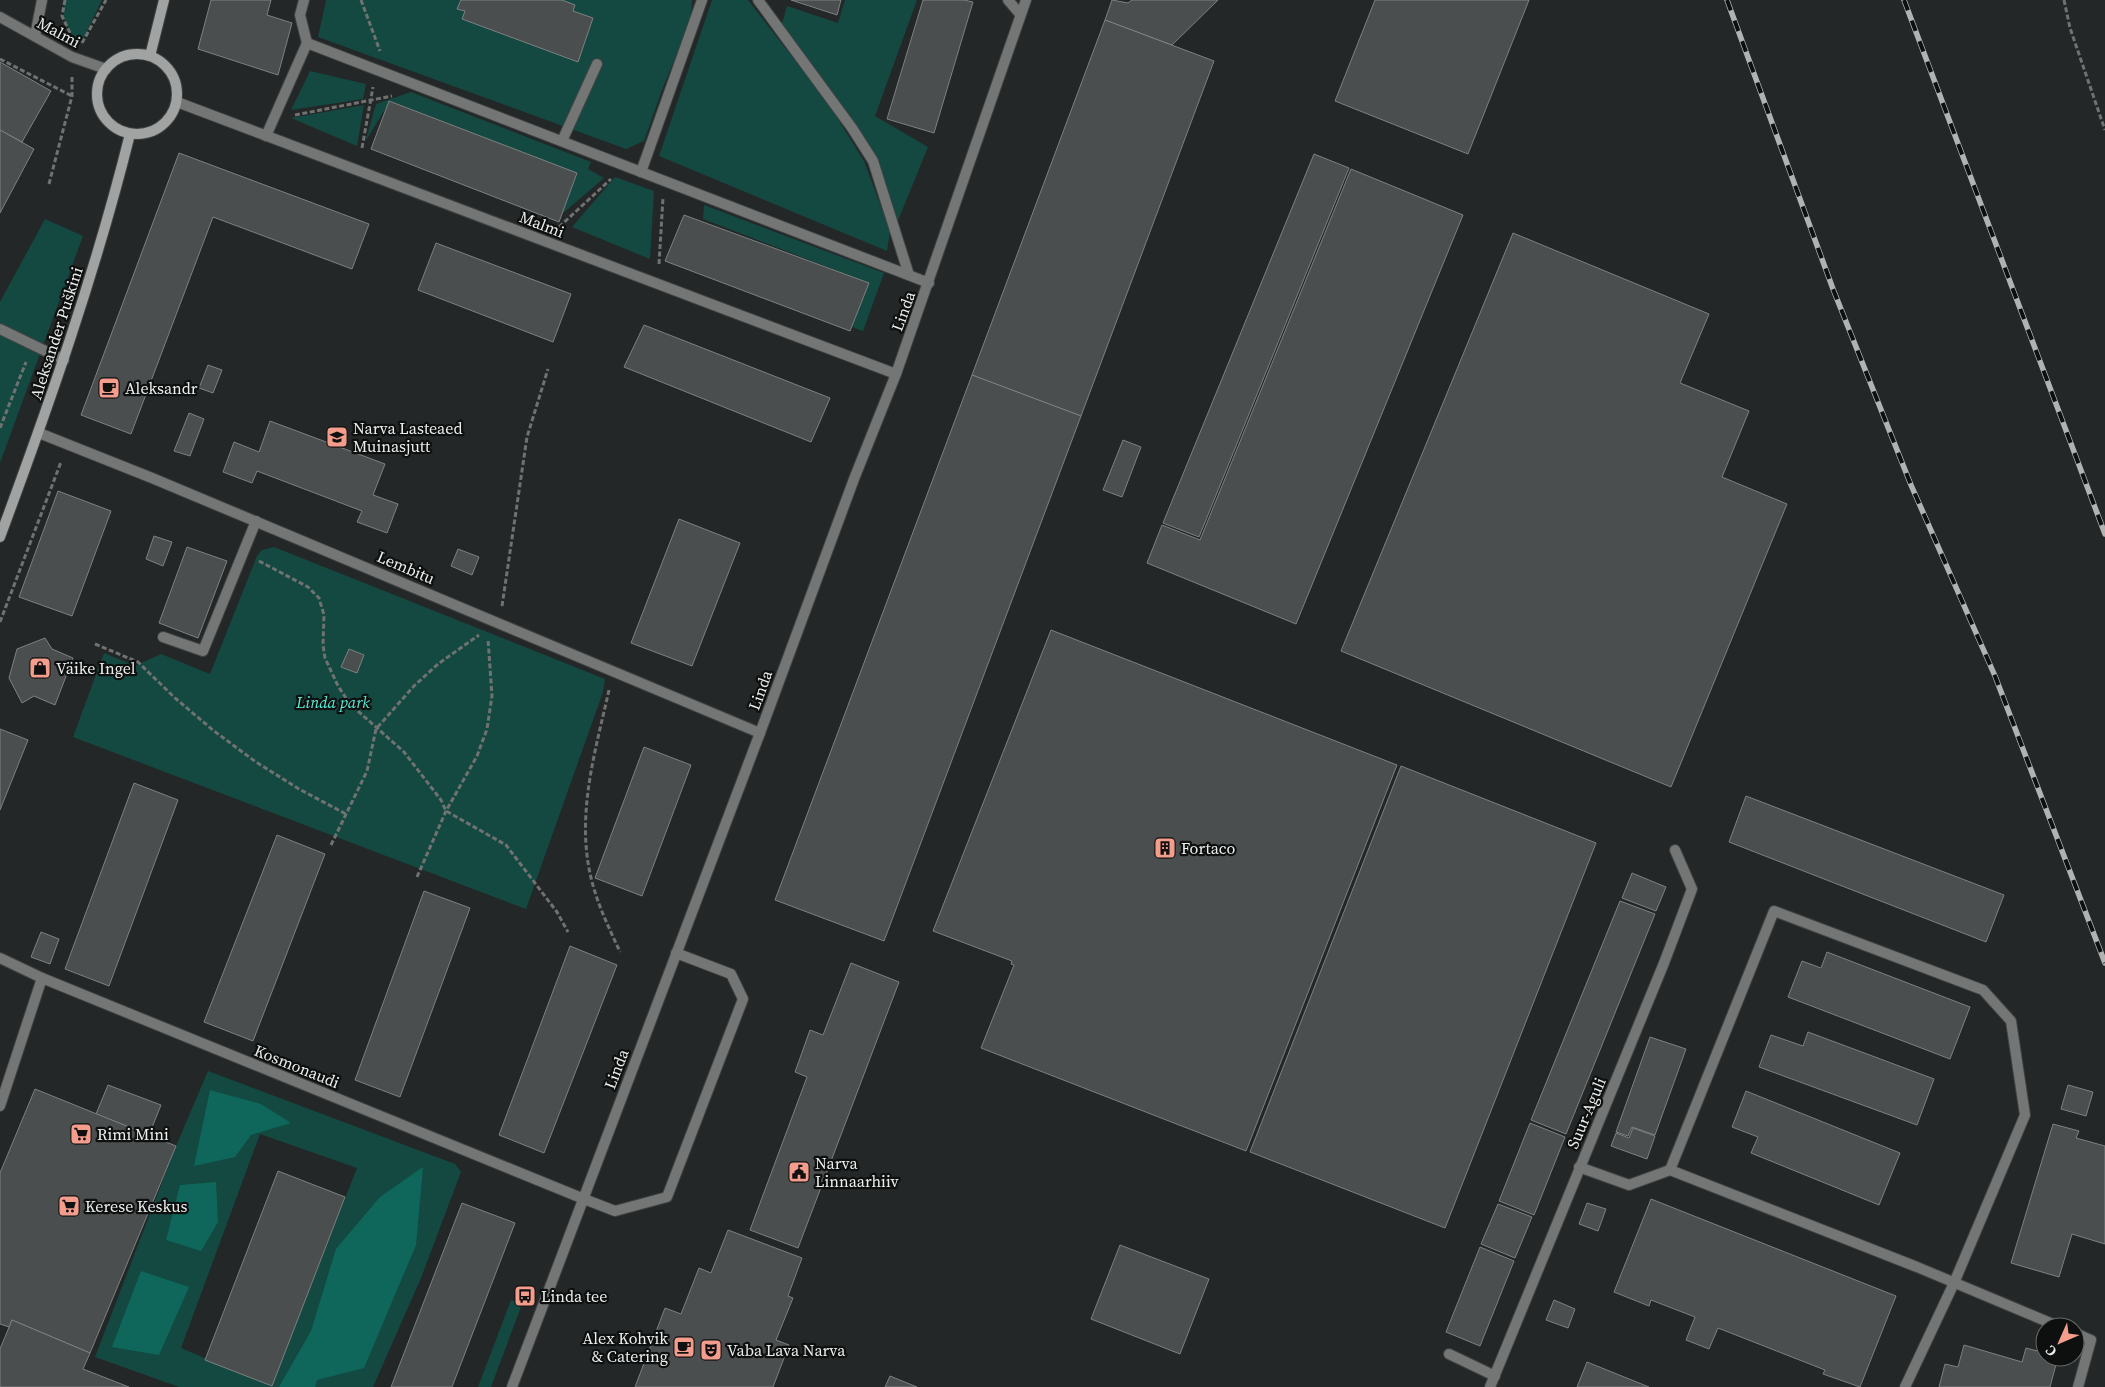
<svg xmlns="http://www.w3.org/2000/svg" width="2105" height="1387" font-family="'Source Serif 4',serif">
<rect width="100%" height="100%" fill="#242727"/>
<g fill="#134941" fill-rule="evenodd">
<path d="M 65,0 L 102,0 L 81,43 C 66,30 61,20 65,0 Z"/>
<path d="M 326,0 L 692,0 L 691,19 L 662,90 L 644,141 L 626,149 L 318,37 Z"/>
<path d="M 712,0 L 748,0 L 826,100 L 864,161 L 890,231 L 887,251 L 659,156 Z"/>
<path d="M 845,0 L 917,0 L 875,116 L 928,147 L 897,223 L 873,161 L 780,30 L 787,6 L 838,23 Z"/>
<path d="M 310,71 L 366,84 L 363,99 L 291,110 Z"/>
<path d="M 411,92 L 591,162 L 588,169 L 604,178 L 562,214 L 577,173 L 390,101 L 365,142 L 376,104 Z"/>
<path d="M 364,105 L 357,146 L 291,118 Z"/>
<path d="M 615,177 L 654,191 L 650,259 L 572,227 Z"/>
<path d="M 704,205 L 884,273 L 863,331 L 852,327 L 869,283 L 703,219 Z"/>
<path d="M 45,219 L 83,236 L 0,463 L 0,302 Z"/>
<path d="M 274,547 L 605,679 L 603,692 L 526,909 L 73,737 L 104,653 L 135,666 L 161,654 L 210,674 L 257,556 L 262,550 Z"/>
<path d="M 208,1071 L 455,1164 L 461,1172 L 421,1278 L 373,1387 L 179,1387 L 95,1357 L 176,1146 ZM 260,1134 L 357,1168 L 271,1386 L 181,1348 Z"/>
<path d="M 511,1300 L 522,1304 L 491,1387 L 478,1387 Z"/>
</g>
<g fill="#0f675c">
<path d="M 210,1090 L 261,1104 L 291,1123 L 251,1135 L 235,1157 L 194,1166 Z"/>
<path d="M 423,1167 L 416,1245 L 364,1368 L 317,1380 L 315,1387 L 279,1387 L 311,1331 L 336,1249 L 380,1197 Z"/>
<path d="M 216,1182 L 218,1222 L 201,1251 L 166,1240 L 180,1185 Z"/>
<path d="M 141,1271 L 189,1287 L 159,1355 L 112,1347 Z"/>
</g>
<g fill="#4b4e4e" stroke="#7d8181">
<path d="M 211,0 L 271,0 L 267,15 L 292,23 L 278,75 L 198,49 Z"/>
<path d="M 461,0 L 562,0 L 575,5 L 573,11 L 593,18 L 578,62 L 462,19 L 465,11 L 457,9 Z"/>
<path d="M 791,0 L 841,0 L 837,15 Z"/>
<path d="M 923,0 L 964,0 L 973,2 L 934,133 L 887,119 Z"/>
<path d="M 1112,0 L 1128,3 L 1132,0 L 1218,0 L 1172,45 L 1105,20 Z"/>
<path d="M 1375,0 L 1529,0 L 1468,154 L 1335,101 Z"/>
<path d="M 1105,20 L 1214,61 L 1081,416 L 972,375 Z"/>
<path d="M 0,62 L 51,91 L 22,142 L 0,130 Z"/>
<path d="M 389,101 L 577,173 L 559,222 L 371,149 Z"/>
<path d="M 0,130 L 34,149 L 0,213 Z"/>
<path d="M 179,153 L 369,224 L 352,269 L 213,217 L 131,434 L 81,415 Z"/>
<path d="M 1314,154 L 1349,168 L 1199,537 L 1163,523 Z"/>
<path d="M 1351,169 L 1463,215 L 1296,624 L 1147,563 L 1162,525 L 1200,540 Z"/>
<path d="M 684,215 L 869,283 L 850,331 L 665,261 Z"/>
<path d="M 1513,233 L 1709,314 L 1680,383 L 1749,411 L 1722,477 L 1787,504 L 1671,787 L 1341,651 Z"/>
<path d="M 436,243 L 571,294 L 553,342 L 418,290 Z"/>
<path d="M 644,325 L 830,398 L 811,442 L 624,367 Z"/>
<path d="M 208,365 L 222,370 L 213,393 L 199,388 Z"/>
<path d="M 972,375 L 1081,416 L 884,941 L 775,900 Z"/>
<path d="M 189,413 L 204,419 L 190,456 L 174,451 Z"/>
<path d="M 270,421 L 385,464 L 373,495 L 398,504 L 387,533 L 357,522 L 362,511 L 257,471 L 252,483 L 223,472 L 234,442 L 259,452 Z"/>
<path d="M 1123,440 L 1141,447 L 1122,497 L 1103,490 Z"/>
<path d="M 58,491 L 111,511 L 72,616 L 19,597 Z"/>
<path d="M 679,519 L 740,543 L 692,666 L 631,643 Z"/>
<path d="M 154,536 L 172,542 L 163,566 L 146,559 Z"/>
<path d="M 187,547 L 227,561 L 198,638 L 159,623 Z"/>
<path d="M 458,549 L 479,557 L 472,575 L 451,566 Z"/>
<path d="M 1051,630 L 1397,765 L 1246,1151 L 981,1048 L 1014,965 L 1011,964 L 1012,961 L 933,931 Z"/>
<path d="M 45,638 L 52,649 L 73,658 L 55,705 L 34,696 L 22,703 L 9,678 L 17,649 Z"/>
<path d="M 349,649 L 364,655 L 357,673 L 341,667 Z"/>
<path d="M 0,729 L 28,740 L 0,810 Z"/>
<path d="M 644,747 L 691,765 L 642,896 L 595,878 Z"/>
<path d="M 1401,766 L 1596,843 L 1445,1228 L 1250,1152 Z"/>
<path d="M 134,783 L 178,800 L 109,986 L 65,969 Z"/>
<path d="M 1746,796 L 2004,895 L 1986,942 L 1729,842 Z"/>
<path d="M 277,835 L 325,854 L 253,1041 L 204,1022 Z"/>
<path d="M 1632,873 L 1666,887 L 1656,911 L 1622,898 Z"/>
<path d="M 424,891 L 470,908 L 400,1097 L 355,1080 Z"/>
<path d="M 1620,901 L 1655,914 L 1566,1134 L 1531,1120 Z"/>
<path d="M 41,932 L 59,939 L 50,964 L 31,957 Z"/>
<path d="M 570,946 L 617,965 L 544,1153 L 499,1135 Z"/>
<path d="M 1827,952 L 1970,1007 L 1950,1059 L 1788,997 L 1802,961 L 1821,968 Z"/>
<path d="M 851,963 L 899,982 L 798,1248 L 750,1230 L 807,1077 L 795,1072 L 810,1030 L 823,1035 Z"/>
<path d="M 1808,1032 L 1934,1079 L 1917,1125 L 1759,1067 L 1771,1035 L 1803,1046 Z"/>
<path d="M 1650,1037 L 1686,1049 L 1655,1135 L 1632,1127 L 1628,1136 L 1616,1132 Z"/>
<path d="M 108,1085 L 161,1105 L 149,1135 L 96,1114 Z"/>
<path d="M 2068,1085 L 2093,1092 L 2086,1116 L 2061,1109 Z"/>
<path d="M 35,1089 L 176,1146 L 90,1353 L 12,1320 L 9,1327 L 0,1324 L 0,1173 Z"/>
<path d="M 1746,1091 L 1900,1153 L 1879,1205 L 1751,1153 L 1758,1137 L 1732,1127 Z"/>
<path d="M 1530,1123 L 1565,1137 L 1534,1215 L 1499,1201 Z"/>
<path d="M 2053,1124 L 2079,1131 L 2076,1138 L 2105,1146 L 2105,1244 L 2072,1234 L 2059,1277 L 2011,1263 Z"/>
<path d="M 1633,1128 L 1655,1136 L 1647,1159 L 1611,1146 L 1616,1133 L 1629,1138 Z"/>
<path d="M 278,1171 L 345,1197 L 272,1386 L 205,1360 Z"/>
<path d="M 1651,1199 L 1896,1296 L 1860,1387 L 1823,1374 L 1825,1370 L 1718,1328 L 1709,1349 L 1686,1340 L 1695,1317 L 1651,1300 L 1649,1306 L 1614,1292 Z"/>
<path d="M 462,1203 L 515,1223 L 452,1387 L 391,1387 Z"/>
<path d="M 1587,1203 L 1606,1209 L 1598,1231 L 1579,1224 Z"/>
<path d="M 1498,1204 L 1532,1217 L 1515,1258 L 1481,1244 Z"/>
<path d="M 728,1230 L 802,1258 L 788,1296 L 793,1298 L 776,1340 L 789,1345 L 773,1387 L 635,1387 L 665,1308 L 681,1314 L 699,1268 L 711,1273 Z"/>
<path d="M 1120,1245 L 1209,1279 L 1180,1354 L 1091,1319 Z"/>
<path d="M 1480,1247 L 1514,1261 L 1480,1346 L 1446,1332 Z"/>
<path d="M 1554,1300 L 1575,1309 L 1568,1328 L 1546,1320 Z"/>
<path d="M 12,1320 L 90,1353 L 83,1369 L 129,1387 L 0,1387 L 0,1349 Z"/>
<path d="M 1964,1345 L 2022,1362 L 2026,1348 L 2045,1353 L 2045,1357 L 2058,1357 L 2050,1387 L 1939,1387 L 1945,1364 L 1958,1367 Z"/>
<path d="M 1587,1362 L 1649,1387 L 1577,1387 Z"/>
<path d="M 890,1376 L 917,1387 L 885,1387 Z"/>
</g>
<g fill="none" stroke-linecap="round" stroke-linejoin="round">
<g stroke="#404343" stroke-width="12">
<g id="lane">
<path d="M 304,0 L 300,15 L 307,43"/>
<path d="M 758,0 L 852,128 L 873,161 L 909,275"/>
<path d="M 266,136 L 307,43 L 929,283"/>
<path d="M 562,141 L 597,64"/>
<path d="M 641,172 L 702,0"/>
<path d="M 0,329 L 64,360"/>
<path d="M 163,637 L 203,651 L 256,521"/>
<path d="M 0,1106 L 42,978"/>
<path d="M 1579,1167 L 1629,1185 L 1670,1170 L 1917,1267 L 2060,1327"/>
<path d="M 1670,1170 L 1774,911 L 1983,990 L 2011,1021 L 2025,1115 L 1954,1283 L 1905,1387"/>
<path d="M 584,1199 L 615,1211 L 667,1197 L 743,999 L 731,974 L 676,953"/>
<path d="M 2075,1333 L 2091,1340 L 2078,1387"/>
<path d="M 1449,1354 L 1495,1376"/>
</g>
</g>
<g stroke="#404343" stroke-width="12">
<g id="street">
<path d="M 1008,0 L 1020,14"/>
<path d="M 0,17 L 72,57 L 106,69"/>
<path d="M 35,36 L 42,0"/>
<path d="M 177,102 L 896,374"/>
<path d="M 39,433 L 152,478 L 760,733"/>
<path d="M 0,958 L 42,978 L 584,1199"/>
<path d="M 512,1387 L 760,733 L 854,479 L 896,374 L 1026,0"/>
<path d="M 1490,1387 L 1664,963 L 1692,889 L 1675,850"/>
</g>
</g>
<g stroke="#404343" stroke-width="12">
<g id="secondary">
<circle cx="137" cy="94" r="40"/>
<path d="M 150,56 L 164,0"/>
<path d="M 0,537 C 49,405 96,271 130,134"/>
</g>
</g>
<g stroke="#6f7271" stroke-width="3" stroke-dasharray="5 2.5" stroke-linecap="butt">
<path d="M 65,0 L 62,16 L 71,35"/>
<path d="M 361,0 L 380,51"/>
<path d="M 2064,0 L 2070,28 L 2105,130"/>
<path d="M 82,43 L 106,0"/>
<path d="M 0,59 L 72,96"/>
<path d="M 295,115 L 392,96"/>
<path d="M 362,148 L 373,87"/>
<path d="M 49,184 L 72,96 L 72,76"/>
<path d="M 559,227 L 611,179"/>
<path d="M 659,264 L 663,198"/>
<path d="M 0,428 L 26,362"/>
<path d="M 259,561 L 308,587 L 319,598 L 324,615 L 323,645 L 325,658 L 338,686 L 350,704 L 404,752 L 441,800 L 446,811 L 506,845 L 557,912 L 568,932"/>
<path d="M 502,606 L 527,437 L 548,369"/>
<path d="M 0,622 L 61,462"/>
<path d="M 95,644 L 138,662 L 175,698 L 214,731 L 256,762 L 299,789 L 346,814"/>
<path d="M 609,690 C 594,757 573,824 595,892 C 601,912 611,932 620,952"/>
<path d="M 331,845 L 367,771 L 376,729 L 414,686 L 438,664 L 479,635"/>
<path d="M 417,877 L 446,811 L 477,756 L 487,729 L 492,696 L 488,639"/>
</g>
<use href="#lane" stroke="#747675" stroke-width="10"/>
<use href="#street" stroke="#747675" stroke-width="10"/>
<use href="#secondary" stroke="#a0a3a2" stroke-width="10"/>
<g stroke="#b0b3b2" stroke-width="5.5">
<g id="rail">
<path d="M 1727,0 L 1833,289 L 1911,485 L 1995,676 L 2105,963"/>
<path d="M 1904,0 L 2105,534"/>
</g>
</g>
<use href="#rail" stroke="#0e1010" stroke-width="4" stroke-dasharray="11" stroke-linecap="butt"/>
</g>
<defs>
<g id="cafe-square" transform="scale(1.125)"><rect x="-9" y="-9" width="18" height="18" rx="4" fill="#f49d8c" stroke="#0e1010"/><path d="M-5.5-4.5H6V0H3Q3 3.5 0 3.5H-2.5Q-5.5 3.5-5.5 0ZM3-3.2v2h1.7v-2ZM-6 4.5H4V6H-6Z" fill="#111"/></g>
<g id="school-square" transform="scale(1.125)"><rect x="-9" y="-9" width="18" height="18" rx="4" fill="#f49d8c" stroke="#0e1010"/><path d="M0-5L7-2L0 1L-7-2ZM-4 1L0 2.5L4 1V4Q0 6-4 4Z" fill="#111"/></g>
<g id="shop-square" transform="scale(1.125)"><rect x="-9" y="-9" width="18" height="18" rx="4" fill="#f49d8c" stroke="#0e1010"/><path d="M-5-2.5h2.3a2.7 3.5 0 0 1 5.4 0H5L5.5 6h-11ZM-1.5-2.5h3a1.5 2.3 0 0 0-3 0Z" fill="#111"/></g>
<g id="building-square" transform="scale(1.125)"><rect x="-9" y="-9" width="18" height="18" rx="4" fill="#f49d8c" stroke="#0e1010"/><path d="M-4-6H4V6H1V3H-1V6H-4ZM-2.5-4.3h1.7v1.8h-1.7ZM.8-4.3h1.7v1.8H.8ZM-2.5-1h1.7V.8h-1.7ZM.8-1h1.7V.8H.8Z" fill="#111"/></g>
<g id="supermarket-square" transform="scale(1.125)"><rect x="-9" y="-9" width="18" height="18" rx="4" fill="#f49d8c" stroke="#0e1010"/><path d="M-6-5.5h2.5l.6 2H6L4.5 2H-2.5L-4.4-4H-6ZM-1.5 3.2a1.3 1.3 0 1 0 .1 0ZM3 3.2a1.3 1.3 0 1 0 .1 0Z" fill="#111"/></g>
<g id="civic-square" transform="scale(1.125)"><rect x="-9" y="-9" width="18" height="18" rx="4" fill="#f49d8c" stroke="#0e1010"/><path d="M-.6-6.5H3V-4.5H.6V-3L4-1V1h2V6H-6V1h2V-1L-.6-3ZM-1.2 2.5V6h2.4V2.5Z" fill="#111"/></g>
<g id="bus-square" transform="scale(1.125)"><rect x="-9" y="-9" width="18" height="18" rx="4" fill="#f49d8c" stroke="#0e1010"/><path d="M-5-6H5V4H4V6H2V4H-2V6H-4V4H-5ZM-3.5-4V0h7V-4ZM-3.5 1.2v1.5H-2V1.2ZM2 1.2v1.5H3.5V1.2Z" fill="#111"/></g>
<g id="theatre-square" transform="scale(1.125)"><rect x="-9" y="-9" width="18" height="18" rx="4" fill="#f49d8c" stroke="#0e1010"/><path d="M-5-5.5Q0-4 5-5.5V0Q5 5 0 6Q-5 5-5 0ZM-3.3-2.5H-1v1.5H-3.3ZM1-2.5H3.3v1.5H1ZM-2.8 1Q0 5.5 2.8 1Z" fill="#111"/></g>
</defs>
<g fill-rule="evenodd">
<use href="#cafe-square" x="109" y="388"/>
<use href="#school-square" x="337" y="437"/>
<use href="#shop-square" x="40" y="668"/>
<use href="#building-square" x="1165" y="848"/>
<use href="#supermarket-square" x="81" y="1134"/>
<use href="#civic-square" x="799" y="1172"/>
<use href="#supermarket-square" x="69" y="1206"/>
<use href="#bus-square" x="525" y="1296"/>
<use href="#cafe-square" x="684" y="1347"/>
<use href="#theatre-square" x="711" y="1350"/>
</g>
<g text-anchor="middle" stroke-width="4.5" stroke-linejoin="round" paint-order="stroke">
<g font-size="16" fill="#ebeeed" stroke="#0e1010">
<text transform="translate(59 32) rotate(28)" y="6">Malmi</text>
<text transform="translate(542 224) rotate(21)" y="6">Malmi</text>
<text transform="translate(903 311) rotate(-70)" y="6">Linda</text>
<text transform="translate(56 333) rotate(-72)" y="6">Aleksander Puškini</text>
<text transform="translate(406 567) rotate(23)" y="6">Lembitu</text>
<text transform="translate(760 690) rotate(-70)" y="6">Linda</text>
<text transform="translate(297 1066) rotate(22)" y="6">Kosmonaudi</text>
<text transform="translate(616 1069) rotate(-69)" y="6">Linda</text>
<text transform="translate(1586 1113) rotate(-67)" y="6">Suur-Aguli</text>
</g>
<g font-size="16" fill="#ebeeed" stroke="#0e1010" text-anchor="start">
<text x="125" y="394">Aleksandr</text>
<text x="353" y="434">Narva Lasteaed<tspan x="353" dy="18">Muinasjutt</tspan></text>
<text x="56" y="674">Väike Ingel</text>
<text x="1181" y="854">Fortaco</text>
<text x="97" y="1140">Rimi Mini</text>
<text x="815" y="1169">Narva<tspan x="815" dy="18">Linnaarhiiv</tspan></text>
<text x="85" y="1212">Kerese Keskus</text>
<text x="541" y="1302">Linda tee</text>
<text x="668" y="1344" text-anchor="end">Alex Kohvik<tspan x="668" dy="18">&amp; Catering</tspan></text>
<text x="727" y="1356">Vaba Lava Narva</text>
</g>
<g font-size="16" font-style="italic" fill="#5aedd7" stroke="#0e1010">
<text x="333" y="708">Linda park</text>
</g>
</g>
<g transform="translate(2060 1342) rotate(225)"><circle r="24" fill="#0e1010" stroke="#666968"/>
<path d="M0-4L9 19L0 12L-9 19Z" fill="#f49d8c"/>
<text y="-8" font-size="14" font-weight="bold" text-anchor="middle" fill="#ebeeed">С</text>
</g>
</svg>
